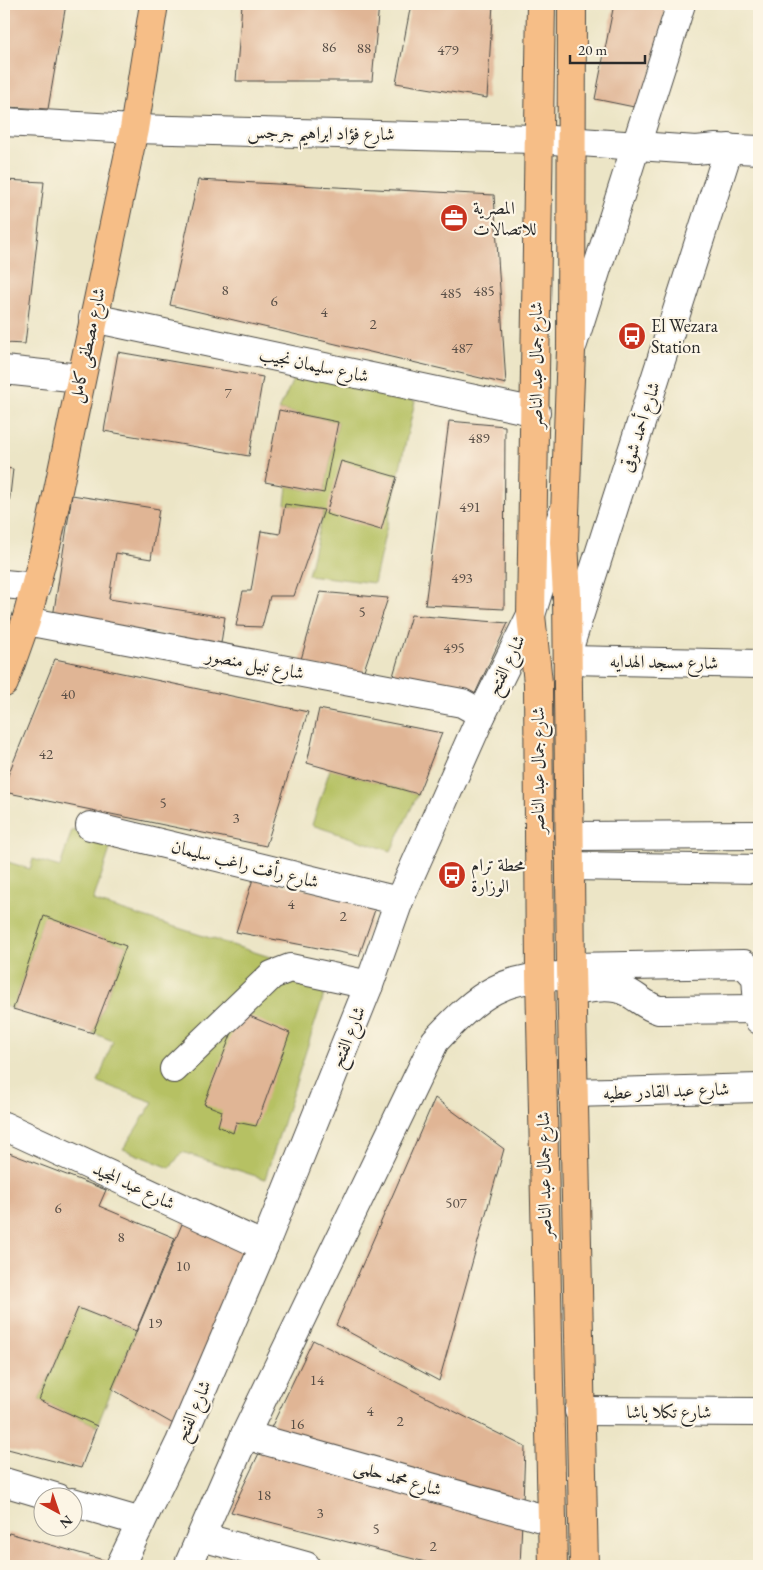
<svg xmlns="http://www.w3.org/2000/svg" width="763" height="1570" font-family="'EB Garamond',Amiri,serif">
<rect width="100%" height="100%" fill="#fcf5e5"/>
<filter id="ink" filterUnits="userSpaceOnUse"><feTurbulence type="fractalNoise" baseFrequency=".02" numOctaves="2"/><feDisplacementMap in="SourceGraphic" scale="10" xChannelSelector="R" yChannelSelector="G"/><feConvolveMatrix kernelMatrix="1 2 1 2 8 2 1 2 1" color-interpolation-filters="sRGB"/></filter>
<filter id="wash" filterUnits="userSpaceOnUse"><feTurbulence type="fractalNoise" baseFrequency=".0096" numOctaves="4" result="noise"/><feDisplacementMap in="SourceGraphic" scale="20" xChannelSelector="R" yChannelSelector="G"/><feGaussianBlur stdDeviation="1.12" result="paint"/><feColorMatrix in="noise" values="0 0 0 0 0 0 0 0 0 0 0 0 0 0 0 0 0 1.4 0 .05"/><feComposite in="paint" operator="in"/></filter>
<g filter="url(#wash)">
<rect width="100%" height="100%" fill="#ece5c6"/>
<g fill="#b6c163" stroke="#707647">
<path d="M 296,373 L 415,401 L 374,583 L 308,575 L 324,510 L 285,504 L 287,486 L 324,493 L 338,422 L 279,410 Z"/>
<path d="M 330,769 L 418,794 L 391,851 L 312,825 Z"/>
<path d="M 72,830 L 112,843 L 93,901 L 330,976 L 265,1179 L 182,1152 L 170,1168 L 123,1149 L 153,1102 L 98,1082 L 113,1041 L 93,1033 L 126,946 L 44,917 L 13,1009 L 4,1006 L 4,875 L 8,862 L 30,869 L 33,859 L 60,867 Z"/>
<path d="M 78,1308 L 136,1331 L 97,1426 L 39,1400 Z"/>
</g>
<g id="blocks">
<g fill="#e0b595">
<path d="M 4,4 L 66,4 L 48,109 L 4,107 Z"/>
<path d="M 242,4 L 379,4 L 372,81 L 236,81 Z"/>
<path d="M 411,4 L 493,4 L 487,98 L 396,83 Z"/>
<path d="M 614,4 L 666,4 L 644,109 L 595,99 Z"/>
<path d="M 4,180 L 44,182 L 25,344 L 4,343 Z"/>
<path d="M 198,180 L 494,195 L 506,384 L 170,305 Z"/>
<path d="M 118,352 L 263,377 L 249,456 L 104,431 Z"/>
<path d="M 279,410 L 338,422 L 324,493 L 265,482 Z"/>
<path d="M 449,421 L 505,426 L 504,609 L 425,605 Z"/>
<path d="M 341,461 L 397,477 L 381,530 L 326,514 Z"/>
<path d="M 4,468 L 13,469 L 5,539 L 4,539 Z"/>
<path d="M 72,495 L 159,509 L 151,559 L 116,553 L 109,599 L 225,617 L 221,643 L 53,617 Z"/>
<path d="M 285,504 L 324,510 L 294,596 L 270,596 L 262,627 L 236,626 L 243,591 L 251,591 L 261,531 L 280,534 Z"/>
<path d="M 320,592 L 388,598 L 362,676 L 300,663 Z"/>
<path d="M 411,615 L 508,623 L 473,698 L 393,676 Z"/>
<path d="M 55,659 L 308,712 L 266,846 L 4,792 L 4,785 Z"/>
<path d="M 319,709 L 442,733 L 418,794 L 307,763 Z"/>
<path d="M 253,879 L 377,904 L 359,956 L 236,932 Z"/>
<path d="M 44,916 L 126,946 L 93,1033 L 13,1009 Z"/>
<path d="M 240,1012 L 290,1033 L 256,1126 L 236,1122 L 233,1133 L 218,1126 L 222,1111 L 204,1104 Z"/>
<path d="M 435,1098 L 504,1149 L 439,1381 L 336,1325 Z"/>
<path d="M 4,1151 L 106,1190 L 99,1206 L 175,1238 L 136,1331 L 78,1308 L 39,1400 L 97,1426 L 81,1468 L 4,1448 Z"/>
<path d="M 185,1217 L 253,1248 L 182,1429 L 112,1389 Z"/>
<path d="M 313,1340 L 525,1447 L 523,1503 L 269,1432 Z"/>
<path d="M 262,1447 L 522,1521 L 520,1566 L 441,1566 L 231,1512 Z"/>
<path d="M 9,1533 L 107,1561 L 105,1566 L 4,1566 L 4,1544 Z"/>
</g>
</g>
</g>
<g filter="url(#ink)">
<use href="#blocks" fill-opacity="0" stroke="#484742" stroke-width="1"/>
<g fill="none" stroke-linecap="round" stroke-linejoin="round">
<g stroke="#484742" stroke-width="30">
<g id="minor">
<path d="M 4,122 L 134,129 L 537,139 L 696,150 L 716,148 L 759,150"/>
<path d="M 93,318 L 536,412"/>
<path d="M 573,344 L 681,4"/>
<path d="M 4,370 L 80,378"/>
<path d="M 4,584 L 36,587"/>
<path d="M 26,621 L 462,703 L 482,714"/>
<path d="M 570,645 L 729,148"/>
<path d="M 569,660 L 759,664"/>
<path d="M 90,826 L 399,901"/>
<path d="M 570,836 L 759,835"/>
<path d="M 570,866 L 759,869"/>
<path d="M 571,967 L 744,964 L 756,977 L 759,1020"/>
<path d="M 572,991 C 589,989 611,983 627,992 C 639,998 645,1006 659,1010 L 758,1009"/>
<path d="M 174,1069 L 272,975 L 290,968 L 369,985"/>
<path d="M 573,1093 L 759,1088"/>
<path d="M 4,1126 L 264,1246"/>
<path d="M 579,1411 L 759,1412"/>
<path d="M 245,1435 L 552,1521"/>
<path d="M 4,1482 L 58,1498"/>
<path d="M 72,1502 L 141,1522"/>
<path d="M 202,1537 L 306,1566"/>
<path d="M 120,1566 L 180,1442 L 264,1246 L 369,985 L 399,901 L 482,714 L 531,615 L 562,515"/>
<path d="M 188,1566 L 245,1435 L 435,1041 C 480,993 503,975 571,976"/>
</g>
</g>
<g stroke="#484742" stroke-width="30">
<g id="major">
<path d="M 541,4 L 531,615 L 538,683 L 540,975 L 553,1566"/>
<path d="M 572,4 L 571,350 L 564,542 L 567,596 L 571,967 L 584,1566"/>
<path d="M 4,683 L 26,621 L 48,538 L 134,129 L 154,4"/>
</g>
</g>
<use href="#minor" stroke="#fff" stroke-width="28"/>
<use href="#major" stroke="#f6be87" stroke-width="28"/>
</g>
</g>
<defs>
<g id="office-disc" transform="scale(1.4375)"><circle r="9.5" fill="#c8321e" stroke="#fcf5e5"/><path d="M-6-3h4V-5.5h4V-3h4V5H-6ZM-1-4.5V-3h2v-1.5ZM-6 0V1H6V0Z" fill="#fff"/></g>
<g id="bus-disc" transform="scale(1.4375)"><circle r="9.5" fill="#c8321e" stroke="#fcf5e5"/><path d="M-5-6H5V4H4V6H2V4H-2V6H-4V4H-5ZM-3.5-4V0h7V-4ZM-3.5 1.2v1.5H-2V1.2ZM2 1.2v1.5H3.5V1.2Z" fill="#fff"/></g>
</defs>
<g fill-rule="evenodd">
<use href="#office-disc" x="454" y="218"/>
<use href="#bus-disc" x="632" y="336"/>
<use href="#bus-disc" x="452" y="875"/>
</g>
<g text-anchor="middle" stroke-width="4.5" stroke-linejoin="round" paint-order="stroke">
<g font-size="15" fill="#584e46">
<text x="329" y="52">86</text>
<text x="364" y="53">88</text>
<text x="448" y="55">479</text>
<text x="225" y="295">8</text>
<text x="484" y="296">485</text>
<text x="451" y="298">485</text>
<text x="274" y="306">6</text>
<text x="324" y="317">4</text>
<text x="373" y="329">2</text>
<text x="462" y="353">487</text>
<text x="228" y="398">7</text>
<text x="479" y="443">489</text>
<text x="470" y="512">491</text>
<text x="462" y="583">493</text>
<text x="362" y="617">5</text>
<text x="454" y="653">495</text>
<text x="68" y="699">40</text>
<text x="46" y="759">42</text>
<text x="163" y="808">5</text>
<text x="236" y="823">3</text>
<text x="291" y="909">4</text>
<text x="343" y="921">2</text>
<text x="456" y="1208">507</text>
<text x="58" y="1213">6</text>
<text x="121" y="1242">8</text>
<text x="183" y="1271">10</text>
<text x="155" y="1328">19</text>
<text x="317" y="1385">14</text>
<text x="370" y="1416">4</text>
<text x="400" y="1426">2</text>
<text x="297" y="1429">16</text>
<text x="264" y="1500">18</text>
<text x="320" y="1518">3</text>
<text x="376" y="1534">5</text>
<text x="433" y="1551">2</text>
</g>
<g font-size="18" fill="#2b2b2b" stroke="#fcf5e5">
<text transform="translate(321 133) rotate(1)" y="6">شارع فؤاد ابراهيم جرجس</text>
<text transform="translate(87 345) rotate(-78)" y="6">شارع مصطفى كامل</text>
<text transform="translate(314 365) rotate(12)" y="6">شارع سليمان نجيب</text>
<text transform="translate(536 365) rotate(-90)" y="6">شارع جمال عبد الناصر</text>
<text transform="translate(640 427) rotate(-72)" y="6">شارع أحمد شوقى</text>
<text transform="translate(664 662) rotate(1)" y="6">شارع مسجد الهدايه</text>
<text transform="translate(255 664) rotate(11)" y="6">شارع نبيل منصور</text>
<text transform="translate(506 665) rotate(-64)" y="6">شارع الفتح</text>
<text transform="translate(538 770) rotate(-90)" y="6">شارع جمال عبد الناصر</text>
<text transform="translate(245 864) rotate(14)" y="6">شارع رأفت راغب سليمان</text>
<text transform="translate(348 1037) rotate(-68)" y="6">شارع الفتح</text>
<text transform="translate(666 1091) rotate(-2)" y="6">شارع عبد القادر عطيه</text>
<text transform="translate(544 1175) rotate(-91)" y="6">شارع جمال عبد الناصر</text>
<text transform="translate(134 1186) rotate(25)" y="6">شارع عبد المجيد</text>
<text transform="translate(193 1411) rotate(-67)" y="6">شارع الفتح</text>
<text x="669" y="1418">شارع تكلا باشا</text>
<text transform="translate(398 1478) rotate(16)" y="6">شارع محمد حلمى</text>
</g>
<g font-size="18" fill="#2b2b2b" stroke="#fcf5e5" text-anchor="start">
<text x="473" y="214">المصرية<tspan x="473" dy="21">للاتصالات</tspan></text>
<text x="651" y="332">El Wezara<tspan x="651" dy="21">Station</tspan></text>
<text x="471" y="871">محطة ترام<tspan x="471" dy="21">الوزارة</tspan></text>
</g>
</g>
<rect width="763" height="1570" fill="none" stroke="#fcf5e5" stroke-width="20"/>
<g transform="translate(58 1512) rotate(140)"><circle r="24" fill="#fcf5e5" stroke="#a8a49b"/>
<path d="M0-4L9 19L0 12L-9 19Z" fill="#c8321e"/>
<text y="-8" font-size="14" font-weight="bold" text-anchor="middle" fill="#2b2b2b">N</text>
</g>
<path d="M570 55v8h75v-8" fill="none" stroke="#2b2b2b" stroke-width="2.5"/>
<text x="578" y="55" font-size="15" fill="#2b2b2b" stroke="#fcf5e5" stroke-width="4" paint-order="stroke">20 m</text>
</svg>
